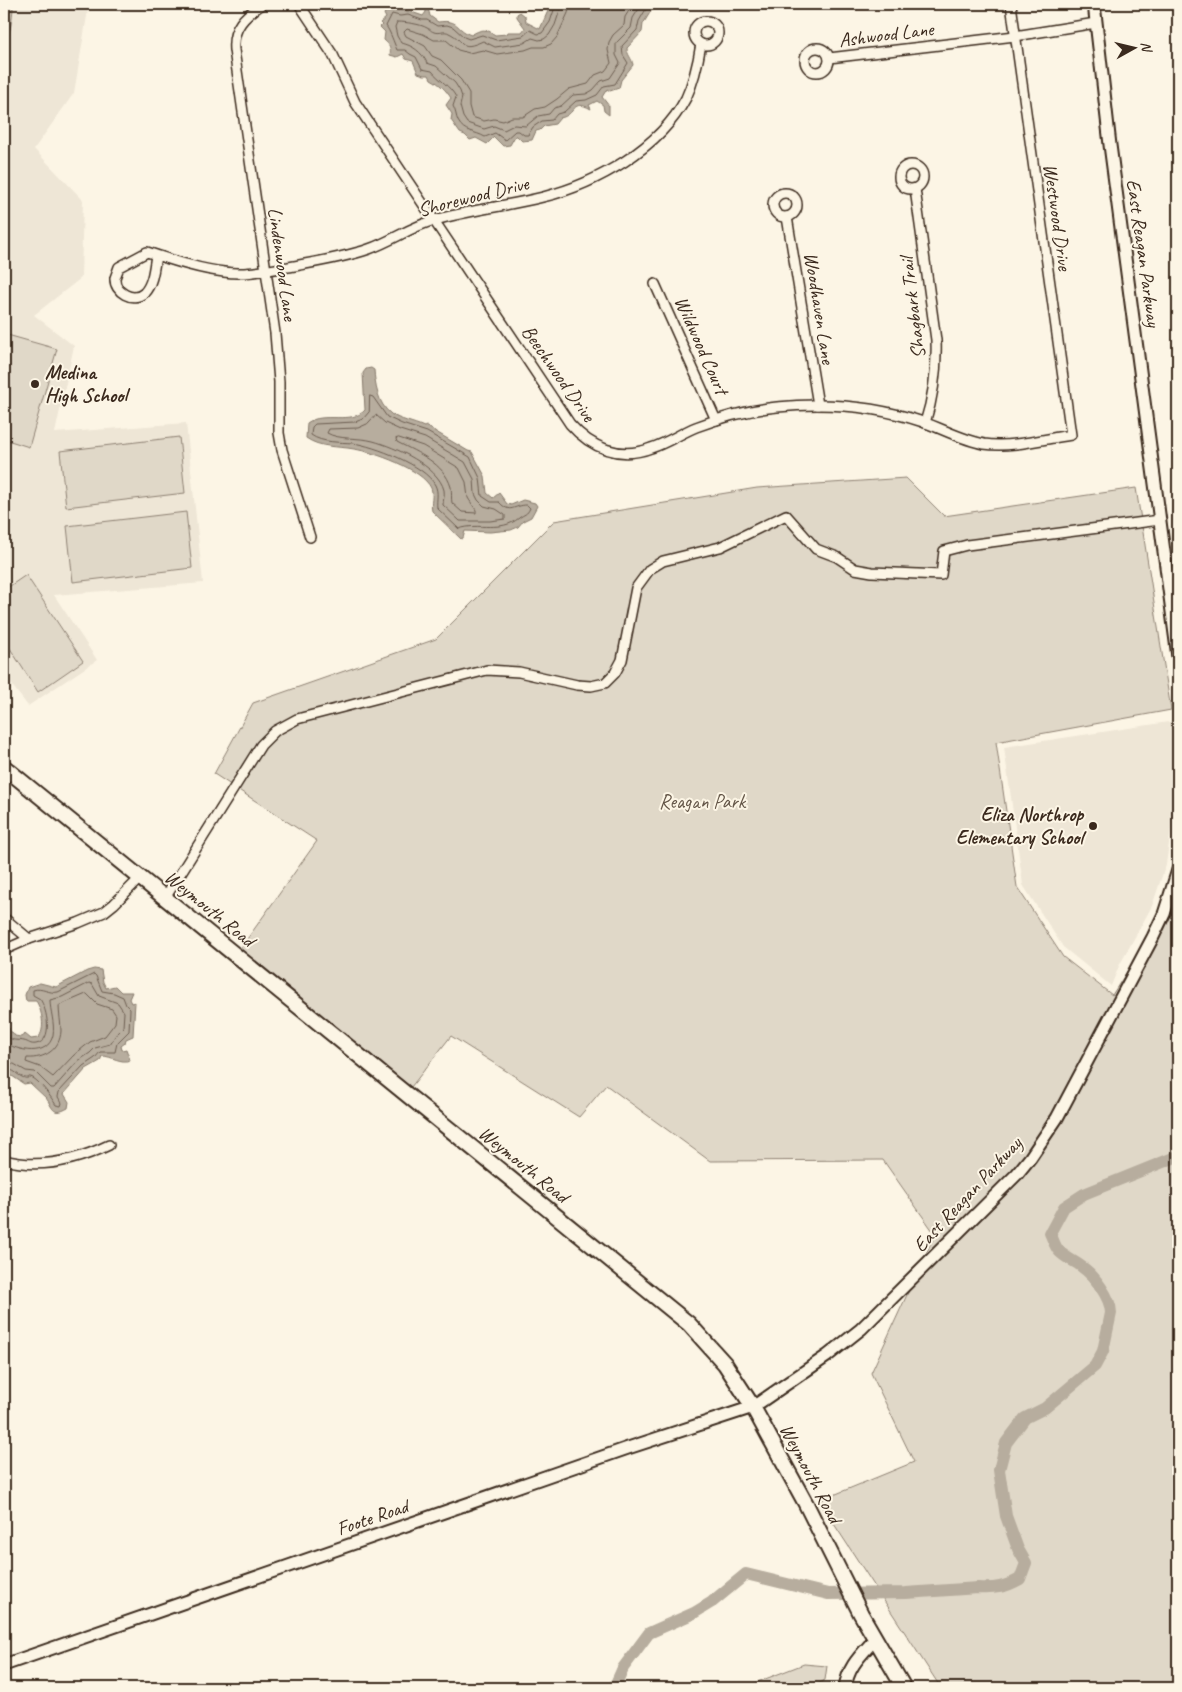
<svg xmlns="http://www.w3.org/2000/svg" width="1182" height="1692" font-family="Caveat,sans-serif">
<rect width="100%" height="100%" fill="#fcf5e5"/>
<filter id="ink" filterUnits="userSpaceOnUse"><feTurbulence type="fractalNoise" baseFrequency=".02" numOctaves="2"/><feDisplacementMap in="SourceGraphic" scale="10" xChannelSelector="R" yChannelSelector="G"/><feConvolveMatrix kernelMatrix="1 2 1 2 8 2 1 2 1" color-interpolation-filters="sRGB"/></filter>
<g filter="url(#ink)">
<g fill="#eee6d6">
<path d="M 4,4 L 89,4 L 74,93 L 34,149 L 83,200 L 81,278 L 34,315 L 74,346 L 55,433 L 186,423 L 203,583 L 54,595 L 97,660 L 28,706 L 4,675 Z"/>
<path d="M 1175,721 L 1177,788 L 1166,864 L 1152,906 L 1119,966 L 1111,986 L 1063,947 L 1023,885 L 1004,747 Z"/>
</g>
<g fill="#e0d8c8" stroke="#8e8173">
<path d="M 4,4 L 13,4 C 13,20 9,35 4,50 Z"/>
<path d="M 4,334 L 57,349 L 29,447 L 4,439 Z"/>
<path d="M 179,437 L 185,493 L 66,507 L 60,451 Z"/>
<path d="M 906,478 L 944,516 L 1136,488 L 1171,710 L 996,742 L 1017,887 L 1063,957 L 1112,995 L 1178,892 L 1178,1688 L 941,1688 L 819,1501 L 914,1462 L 871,1373 L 935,1234 L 883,1160 L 710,1161 L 606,1085 L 579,1117 L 451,1036 L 411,1087 L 240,949 L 317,841 L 214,774 L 253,703 L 436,639 L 554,521 L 757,488 Z"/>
<path d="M 186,512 L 192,568 L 73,582 L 67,526 Z"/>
<path d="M 26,575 L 83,661 L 38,692 L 4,639 L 4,590 Z"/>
<path d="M 804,1664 L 827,1666 L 825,1680 L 811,1688 L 742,1688 Z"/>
</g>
<g fill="#b7ad9e" stroke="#85796b">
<path d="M 427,4 L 430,16 L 438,22 C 460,19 455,29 471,35 C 481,29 486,28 495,35 L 507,34 L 508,32 L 522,32 L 525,28 L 517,17 L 517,14 L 520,12 L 525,16 L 526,22 L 540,29 L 551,4 L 654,4 L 654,6 L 643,24 L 642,32 L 627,48 C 627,55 632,58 633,65 L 621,80 L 619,88 L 610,91 L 607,89 L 602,97 L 609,106 L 609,115 L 604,111 L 603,105 L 597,101 L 589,105 L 591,109 C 571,98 577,115 560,118 L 555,124 L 544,126 L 540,130 L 536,131 L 532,140 L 522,141 L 517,136 L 515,136 L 510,145 L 503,146 L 494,137 L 487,144 L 476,138 L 470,140 L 465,135 L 460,133 L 451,120 L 452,114 L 446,105 L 451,98 C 446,90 440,84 431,79 L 429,75 L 424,75 L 418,73 L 413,61 L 406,59 L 403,54 L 397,57 L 390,55 C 391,48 390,45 384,40 L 385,32 L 380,27 L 382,25 L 380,23 L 386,18 L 384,14 L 390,6 C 401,11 411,11 423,16 L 426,12 L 425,5 Z"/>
<path d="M 371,368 L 374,370 C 375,385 378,404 391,414 C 400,420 413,422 424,427 L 426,426 L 468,451 L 472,452 L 485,476 L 487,493 L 493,498 L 499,493 L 507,504 L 511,505 L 523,500 L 535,503 L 537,506 L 531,517 L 523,521 L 518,527 L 511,530 L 490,532 L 465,531 L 463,538 L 461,539 L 432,511 C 430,503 434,496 431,488 C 422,469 374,452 354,449 C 338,446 320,448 306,438 L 307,423 C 323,411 352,425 365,410 L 363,373 L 366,369 Z"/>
<path d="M 94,969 L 101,970 L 103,982 L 106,988 L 115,986 L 121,992 L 132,992 L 129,999 L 131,1003 L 135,1002 L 133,1036 L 126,1039 L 125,1043 L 121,1046 L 122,1050 L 126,1049 L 130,1060 C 121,1064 112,1056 102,1056 L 100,1061 L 86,1069 L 64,1094 L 69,1102 L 68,1108 C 52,1117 53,1107 46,1098 C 41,1093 35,1088 30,1083 L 24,1084 L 9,1074 L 4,1079 L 4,1027 L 9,1028 L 10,1032 L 12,1032 L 15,1036 L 21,1037 L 25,1034 L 31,1039 L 38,1038 C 46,1030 42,1010 36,1001 L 26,1001 L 25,995 L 28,987 L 40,983 L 56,987 L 87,971 Z"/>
</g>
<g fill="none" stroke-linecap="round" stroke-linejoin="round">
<g stroke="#6d5e51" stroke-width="1">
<path d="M 556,4 L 550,22 L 542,33 L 538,34 L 530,30 L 523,36 L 496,40 L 482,35 L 469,39 L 464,37 L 453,27 L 447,25 L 437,26 L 427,20 L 422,20 L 408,15 L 400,16 L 392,14 L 386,26 C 390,31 394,43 397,50 L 405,50 L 410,54 L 416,57 L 422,69 L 432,71 C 439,80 450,86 456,97 L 453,106 C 456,111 456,117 458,121 C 464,133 475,131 485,137 L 495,133 L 505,140 L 515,131 L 519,131 L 524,135 L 528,135 L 533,127 L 542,121 L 552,120 L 557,114 L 564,112 L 576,101 L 586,100 L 597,95 L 604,86 L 615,84 L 628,63 L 623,55 L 622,46 L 637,30 L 639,21 L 649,4"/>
<path d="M 562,4 L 555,25 L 549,35 L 544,39 L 539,40 L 532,38 L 524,43 L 495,47 L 483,41 C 459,52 466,41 449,33 C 445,30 439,34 434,32 C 429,30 432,30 427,28 C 421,24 405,22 397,22 L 395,27 L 397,36 L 401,43 C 412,45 422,52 427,63 L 436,66 L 455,83 L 460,91 L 462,97 L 460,106 L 463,117 L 467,123 L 484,129 L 494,126 L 504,130 L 514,125 L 526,126 L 538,116 L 549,114 L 554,108 L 561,106 L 573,95 L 586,94 L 593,90 L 601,81 L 610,78 L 620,63 L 616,55 L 616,43 L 631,28 L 633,18 L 642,4"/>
<path d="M 570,4 L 568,13 L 557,37 L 551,44 L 544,47 L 533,47 L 525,50 L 497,54 L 483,50 L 469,53 L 458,50 L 446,40 L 434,40 L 423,34 L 407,29 L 404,32 L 406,36 L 425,46 L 432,56 L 441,60 L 461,80 L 469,93 L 469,106 L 472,117 L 484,121 L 494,119 L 503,121 L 512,117 L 523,117 L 535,109 L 545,107 L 557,99 L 569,89 L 588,84 L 595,75 L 605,71 L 611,63 L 608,50 L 609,42 L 613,35 L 624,25 L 625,17 L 633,4"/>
<path d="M 370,396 L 373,397 L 387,417 L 402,424 L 427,432 L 470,457 L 480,478 L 482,496 L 491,502 L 499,502 C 511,515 513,505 527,505 L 530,508 C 527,515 524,514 519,518 C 501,533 478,522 459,529 L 437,508 C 436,499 439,493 435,485 C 425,465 374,446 353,443 C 340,442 322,443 311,435 L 312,427 L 315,424 L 355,422 L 363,419 L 369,412 Z"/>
<path d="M 376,415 L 385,423 L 400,430 L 425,438 L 465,462 L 474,479 L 475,494 L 478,500 L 484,506 L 496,509 L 505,515 L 505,519 L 490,521 L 460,521 L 443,505 C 443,500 445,495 444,490 C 438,466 395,447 373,441 C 358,437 339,440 327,433 L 329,429 L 358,428 L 367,424 Z"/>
<path d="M 399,438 L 423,446 L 459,468 L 466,482 L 468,498 L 476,510 L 476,513 L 462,512 L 452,503 C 451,498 452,493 451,487 C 444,463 418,453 397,442 L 396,439 Z"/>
<path d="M 87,994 L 97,1004 L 112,1009 L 116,1015 L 115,1023 L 105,1036 L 90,1042 L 74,1055 L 53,1077 L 40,1067 L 26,1062 L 27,1058 C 44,1059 60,1050 61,1031 C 61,1023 59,1014 59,1006 Z"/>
<path d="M 4,1032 C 12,1043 15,1039 24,1041 C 29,1042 30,1045 36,1044 C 54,1041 47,1009 40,999 L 33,995 L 33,990 C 42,987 49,994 58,992 L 94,974 L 96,976 L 102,991 L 114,993 L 123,997 L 126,1005 L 130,1009 L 129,1031 L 117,1043 L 115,1052 L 100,1052 L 95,1058 L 83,1066 L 59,1092 L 58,1097 L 62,1103 L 61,1106 L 56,1105 C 51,1097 41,1083 33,1078 C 26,1075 31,1079 25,1078 C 16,1076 14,1066 4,1072"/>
<path d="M 4,1042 C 17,1051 48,1058 53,1035 C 55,1023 50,1011 50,1000 L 62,997 L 89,983 L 92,984 L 99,996 L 118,1003 L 124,1012 L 123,1027 L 117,1033 L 110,1044 L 95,1048 L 90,1053 L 78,1061 L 54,1088 L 51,1088 L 35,1072 L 26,1071 L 14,1064 L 4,1064"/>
</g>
<path stroke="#b7ad9e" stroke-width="12" d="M 614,1688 L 623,1668 L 649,1633 L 694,1613 L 712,1602 L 746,1574 L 828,1594 L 906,1593 L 978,1588 C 995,1589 1006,1587 1020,1579 L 1026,1563 L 1018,1549 L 1006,1516 L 999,1470 L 1006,1443 L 1025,1418 L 1045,1408 L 1095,1366 L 1103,1351 L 1111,1313 C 1111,1298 1094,1275 1082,1267 C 1075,1261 1065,1258 1059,1251 C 1055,1247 1053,1239 1050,1233 L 1064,1207 L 1084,1194 L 1178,1156"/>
<g stroke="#3b2a1e" stroke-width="12">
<g id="minor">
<path d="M 262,4 C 245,16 232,27 234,50 L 275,333 L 279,382 L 279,433 L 282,450 L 310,537"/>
<path d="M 299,4 L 333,55 L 355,102 L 570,424 C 591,448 620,460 651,448 C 667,443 681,433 696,427 C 722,417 749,410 777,407 C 826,402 876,406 923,422 C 943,429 963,440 984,444 C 1012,448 1043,439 1071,435 L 1011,4"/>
<circle cx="706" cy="33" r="12"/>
<circle cx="817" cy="60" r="12"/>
<path d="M 829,58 L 1015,36 L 1096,23"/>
<circle cx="911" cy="177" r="12"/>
<path d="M 915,189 L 936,340 C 937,369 934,395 925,423"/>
<circle cx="785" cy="205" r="12"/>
<path d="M 787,217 L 818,405"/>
<path d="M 156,255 C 154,267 153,284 144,293 C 133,303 114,292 115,278 C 116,275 118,270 119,267 L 147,252 C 172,260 198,269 224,272 C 246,275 267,270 288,267 C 316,262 343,258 369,249 C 392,241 412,226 435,220 C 470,210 507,206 543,197 C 596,184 660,148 686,98 C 694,81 698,63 701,44"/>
<path d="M 655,284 L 716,420"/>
<path d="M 165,898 L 261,745 L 275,731 L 297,719 L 487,670 L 519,672 L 577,685 L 591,686 L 605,683 L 615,673 L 622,660 L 636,588 L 650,569 L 663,561 L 720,547 L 786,515 L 816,549 L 837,557 L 855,569 L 872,572 L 941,575 L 944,551 L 967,545 L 1160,520"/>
<path d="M 4,918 L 29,939"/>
<path d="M 4,950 L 29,939 L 78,923 L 104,912 L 114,904 L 140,878"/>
<path d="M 4,1160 C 40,1169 76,1161 109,1145"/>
</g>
</g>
<g stroke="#3b2a1e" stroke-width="15">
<g id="tertiary">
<path d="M 1094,4 L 1110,145 L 1178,657"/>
<path d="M 4,1665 L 628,1448 L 753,1407 L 827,1356 L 861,1329 L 1017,1174 L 1030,1158 L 1057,1118 L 1153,937 L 1164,914 L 1178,870"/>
<path d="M 845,1688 C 848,1666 861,1655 875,1639"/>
</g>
</g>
<g stroke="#3b2a1e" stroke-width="18">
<path id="primary" d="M 4,767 L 689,1324 L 725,1364 L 753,1407 L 806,1504 L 861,1614 L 904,1688"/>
</g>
<use href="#minor" stroke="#fcf5e5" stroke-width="9"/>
<use href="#tertiary" stroke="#fcf5e5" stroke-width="11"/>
<use href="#primary" stroke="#fcf5e5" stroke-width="14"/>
</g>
</g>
<g fill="#3b2a1e" stroke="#fcf5e5" stroke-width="2">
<circle cx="35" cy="384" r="5"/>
<circle cx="1093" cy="826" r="5"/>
</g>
<g text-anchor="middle" stroke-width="4" stroke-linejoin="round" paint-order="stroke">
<g font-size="20" fill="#3b2a1e" stroke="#fcf5e5">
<text transform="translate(886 34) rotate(-7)" y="7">Ashwood Lane</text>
<text transform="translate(473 196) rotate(-14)" y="7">Shorewood Drive</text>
<text transform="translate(1058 217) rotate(82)" y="7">Westwood Drive</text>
<text transform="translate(1144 253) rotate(82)" y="7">East Reagan Parkway</text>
<text transform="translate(283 264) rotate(82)" y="7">Lindenwood Lane</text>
<text transform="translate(820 308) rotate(81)" y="7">Woodhaven Lane</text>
<text transform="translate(912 308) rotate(-97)" y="7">Shagbark Trail</text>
<text transform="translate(702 345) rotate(66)" y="7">Wildwood Court</text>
<text transform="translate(559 373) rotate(55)" y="7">Beechwood Drive</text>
<text transform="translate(210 908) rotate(39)" y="7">Weymouth Road</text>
<text transform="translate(524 1164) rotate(39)" y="7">Weymouth Road</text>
<text transform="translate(967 1194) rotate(-47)" y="7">East Reagan Parkway</text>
<text transform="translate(811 1473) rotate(62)" y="7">Weymouth Road</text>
<text transform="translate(372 1517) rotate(-19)" y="7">Foote Road</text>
</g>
<g font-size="20" font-weight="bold" fill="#3b2a1e" stroke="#fcf5e5" text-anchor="start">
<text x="45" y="379">Medina<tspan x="45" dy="23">High School</tspan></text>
<text x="1083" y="821" text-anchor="end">Eliza Northrop<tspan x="1083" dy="23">Elementary School</tspan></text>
</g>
<g font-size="20" fill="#645648" stroke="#fcf5e5">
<text x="702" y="808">Reagan Park</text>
</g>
</g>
<rect width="1182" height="1692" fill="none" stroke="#fcf5e5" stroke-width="20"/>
<rect x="10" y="10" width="1162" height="1672" fill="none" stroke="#3b2a1e" stroke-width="2" filter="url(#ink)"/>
<g transform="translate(1134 48) rotate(82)" stroke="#fcf5e5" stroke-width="4" paint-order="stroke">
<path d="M0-4L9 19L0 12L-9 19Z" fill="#3b2a1e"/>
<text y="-8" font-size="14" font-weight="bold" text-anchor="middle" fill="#3b2a1e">N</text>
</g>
</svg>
